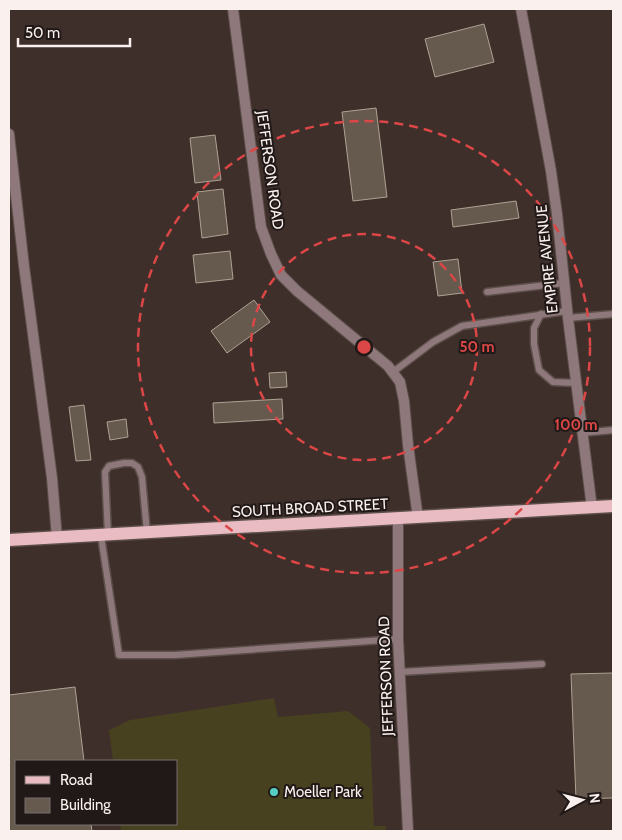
<svg xmlns="http://www.w3.org/2000/svg" width="622" height="840" font-family="Cabin,sans-serif">
<rect width="100%" height="100%" fill="#3e2f2a"/>
<path fill="#48411f" d="M 274,698 L 278,717 L 348,711 L 370,728 L 374,826 L 386,826 L 386,831 L 121,831 L 120,824 L 176,824 L 176,761 L 113,761 L 109,730 L 130,720 Z"/>
<g fill="#665a4e" stroke="#afa294">
<path d="M 484,24 L 494,62 L 435,77 L 425,39 Z"/>
<path d="M 376,108 L 387,197 L 353,201 L 342,112 Z"/>
<path d="M 215,135 L 221,180 L 195,183 L 190,138 Z"/>
<path d="M 223,189 L 228,234 L 202,238 L 197,192 Z"/>
<path d="M 516,201 L 519,218 L 453,227 L 451,210 Z"/>
<path d="M 230,251 L 233,279 L 196,283 L 193,255 Z"/>
<path d="M 458,259 L 462,293 L 438,296 L 433,262 Z"/>
<path d="M 254,300 L 270,322 L 227,353 L 211,331 Z"/>
<path d="M 286,372 L 287,387 L 270,388 L 269,373 Z"/>
<path d="M 282,399 L 283,419 L 214,423 L 213,403 Z"/>
<path d="M 84,405 L 91,460 L 76,461 L 69,407 Z"/>
<path d="M 126,419 L 128,437 L 110,440 L 107,422 Z"/>
<path d="M 613,673 L 613,798 L 576,799 L 571,674 Z"/>
<path d="M 75,687 L 84,761 L 16,761 L 16,824 L 91,824 L 92,831 L 9,831 L 9,695 Z"/>
</g>
<g fill="none" stroke-linecap="round" stroke-linejoin="round">
<g stroke="#5c4e49" stroke-width="9">
<g id="lane">
<path d="M 487,292 L 564,283"/>
<path d="M 541,314 L 534,328 L 534,344 L 539,370 L 553,382 L 576,383"/>
<path d="M 568,318 L 613,314"/>
<path d="M 393,372 L 433,342 L 462,326 L 567,311"/>
<path d="M 582,433 L 613,430"/>
<path d="M 108,535 L 105,472 L 109,466 L 124,463 L 132,463 L 138,467 L 142,477 L 147,533"/>
<path d="M 101,536 L 119,655 L 175,655 L 398,639"/>
<path d="M 400,672 L 542,664"/>
</g>
</g>
<g stroke="#5c4e49" stroke-width="12">
<g id="street">
<path d="M 233,9 L 261,227 L 271,254 L 281,275 L 297,291 L 388,366 L 400,382 L 404,401 L 408,445 L 418,518"/>
<path d="M 521,9 L 551,171 L 557,214 L 568,318 L 592,508"/>
<path d="M 9,134 L 24,266 L 52,478 L 57,538"/>
<path d="M 398,519 L 398,639 L 408,831"/>
</g>
</g>
<g stroke="#5c4e49" stroke-width="15">
<path id="primary" d="M 9,540 L 613,506"/>
</g>
<use href="#lane" stroke="#8e787b" stroke-width="6"/>
<use href="#street" stroke="#8e787b" stroke-width="10"/>
<use href="#primary" stroke="#e9bbc2" stroke-width="12"/>
</g>
<g fill="none" stroke="#db4646" stroke-width="2.5" stroke-dasharray="9 6">
<circle cx="364" cy="347" r="113"/>
<circle cx="364" cy="347" r="226"/>
</g>
<circle fill="#56cec3" stroke="#201917" stroke-width="2" cx="274" cy="792" r="5"/>
<g text-anchor="middle" stroke-width="4" stroke-linejoin="round" paint-order="stroke">
<g font-size="15" fill="#faf0ed" stroke="#201917">
<text transform="translate(270 170) rotate(82)" y="5">JEFFERSON ROAD</text>
<text transform="translate(547 259) rotate(-96)" y="5">EMPIRE AVENUE</text>
<text transform="translate(310 508) rotate(-3)" y="5">SOUTH BROAD STREET</text>
<text transform="translate(386 676) rotate(-92)" y="5">JEFFERSON ROAD</text>
</g>
<g font-size="15" fill="#faf0ed" stroke="#201917" text-anchor="start">
<text x="284" y="797">Moeller Park</text>
</g>
</g>
<circle cx="364" cy="347" r="8" fill="#db4646" stroke="#201917" stroke-width="2.5"/>
<g font-size="15" text-anchor="middle" font-weight="bold" fill="#db4646" stroke="#201917" stroke-width="4" stroke-linejoin="round" paint-order="stroke">
<text x="477" y="352">50 m</text>
<text x="576" y="430">100 m</text>
</g>
<rect width="622" height="840" fill="none" stroke="#faf0ed" stroke-width="20"/>
<rect x="15" y="760" width="162" height="65" fill="#201917" stroke="#776f6d"/>
<rect x="25" y="776" width="25" height="8" fill="#e9bbc2" stroke="#776f6d"/>
<text x="60" y="785" font-size="15" fill="#faf0ed">Road</text>
<rect x="25" y="798" width="25" height="15" fill="#665a4e" stroke="#776f6d"/>
<text x="60" y="810" font-size="15" fill="#faf0ed">Building</text>
<g transform="translate(582 800) rotate(83)" stroke="#201917" stroke-width="4" paint-order="stroke">
<path d="M0-4L9 19L0 12L-9 19Z" fill="#faf0ed"/>
<text y="-8" font-size="14" font-weight="bold" text-anchor="middle" fill="#faf0ed">N</text>
</g>
<path d="M18 38v8h112v-8" fill="none" stroke="#faf0ed" stroke-width="2.5"/>
<text x="25" y="38" font-size="15" fill="#faf0ed" stroke="#201917" stroke-width="4" paint-order="stroke">50 m</text>
</svg>
